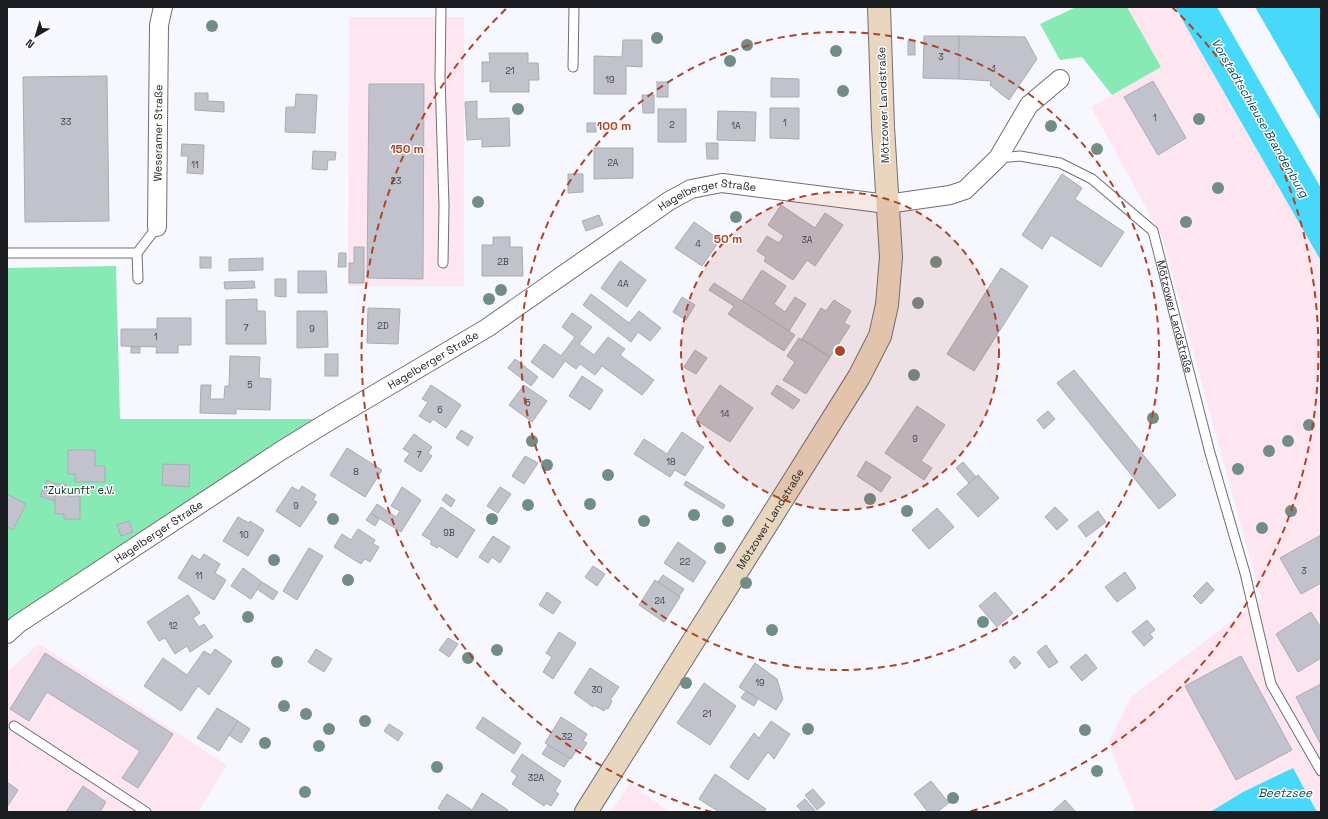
<svg xmlns="http://www.w3.org/2000/svg" width="1328" height="819" font-family="'Space Grotesk',sans-serif">
<rect width="100%" height="100%" fill="#f6f7ff"/>
<g fill="#fee6f1">
<path d="M 1127,7 L 1175,7 L 1321,261 L 1321,812 L 1317,812 L 1293,768 L 1243,792 L 1210,812 L 1136,812 L 1108,743 L 1131,697 L 1261,599 L 1162,237 L 1091,107 L 1161,67 Z"/>
<path d="M 349,17 L 464,17 L 464,286 L 348,286 Z"/>
<path d="M 39,644 L 227,765 L 198,812 L 7,812 L 7,672 Z"/>
<path d="M 630,783 L 669,812 L 611,812 Z"/>
</g>
<g fill="#87eab5">
<path d="M 1076,7 L 1127,7 L 1161,67 L 1112,95 L 1082,57 L 1060,60 L 1040,24 Z"/>
<path d="M 116,266 L 120,419 L 318,419 L 7,623 L 7,268 Z"/>
</g>
<g fill="#48d8fa">
<path d="M 1175,7 L 1217,7 L 1321,188 L 1321,261 Z"/>
<path d="M 1255,7 L 1320,7 L 1321,9 L 1321,121 Z"/>
<path d="M 1293,768 L 1317,812 L 1210,812 L 1243,792 Z"/>
</g>
<g fill="#c1c2cc" stroke="#aaabb5">
<path d="M 924,36 L 959,36 L 959,79 L 923,78 Z"/>
<path d="M 959,36 L 1025,37 L 1037,59 L 1009,100 L 990,85 L 991,81 L 959,79 Z"/>
<path d="M 623,40 L 642,40 L 642,67 L 626,66 L 626,94 L 594,94 L 594,56 L 622,57 Z"/>
<rect x="908" y="41" width="7" height="14"/>
<path d="M 489,53 L 528,53 L 528,63 L 538,63 L 539,80 L 529,80 L 529,92 L 490,92 L 490,81 L 482,82 L 482,62 L 490,62 Z"/>
<path d="M 107,76 L 109,221 L 25,222 L 23,77 Z"/>
<path d="M 771,78 L 799,79 L 799,97 L 771,97 Z"/>
<path d="M 1153,81 L 1186,138 L 1158,155 L 1124,97 Z"/>
<rect x="657" y="82" width="11" height="15"/>
<path d="M 369,84 L 424,84 L 423,279 L 367,278 Z"/>
<path d="M 195,93 L 208,93 L 208,101 L 224,102 L 224,112 L 195,110 Z"/>
<path d="M 296,94 L 317,95 L 315,133 L 285,132 L 286,107 L 295,107 Z"/>
<path d="M 642,95 L 654,95 L 654,113 L 643,113 Z"/>
<path d="M 477,101 L 477,119 L 509,118 L 510,146 L 482,147 L 482,139 L 467,140 L 465,102 Z"/>
<path d="M 770,108 L 799,108 L 799,139 L 770,138 Z"/>
<rect x="658" y="109" width="28" height="33"/>
<path d="M 718,111 L 756,112 L 755,141 L 717,140 Z"/>
<rect x="587" y="123" width="9" height="9"/>
<path d="M 706,143 L 718,143 L 718,159 L 707,159 Z"/>
<path d="M 182,144 L 204,145 L 203,174 L 187,173 L 188,156 L 181,156 Z"/>
<path d="M 594,148 L 633,148 L 633,178 L 594,179 Z"/>
<path d="M 313,151 L 336,152 L 335,160 L 328,160 L 327,170 L 312,169 Z"/>
<path d="M 568,174 L 583,174 L 583,192 L 568,193 Z"/>
<path d="M 1062,174 L 1082,188 L 1075,199 L 1124,232 L 1101,267 L 1051,235 L 1042,249 L 1022,235 Z"/>
<path d="M 781,205 L 815,228 L 825,213 L 843,225 L 815,266 L 807,260 L 793,280 L 764,261 L 766,257 L 757,251 L 767,236 L 779,243 L 784,236 L 768,225 Z"/>
<path d="M 599,215 L 603,225 L 586,231 L 582,221 Z"/>
<path d="M 694,222 L 720,240 L 702,266 L 675,248 Z"/>
<path d="M 493,237 L 510,237 L 510,247 L 522,247 L 523,276 L 482,276 L 482,245 L 493,245 Z"/>
<path d="M 354,247 L 364,247 L 364,283 L 349,283 L 349,263 L 354,263 Z"/>
<path d="M 339,253 L 346,253 L 346,267 L 338,267 Z"/>
<rect x="200" y="257" width="11" height="11"/>
<path d="M 263,258 L 263,270 L 229,271 L 229,259 Z"/>
<path d="M 620,261 L 646,280 L 627,307 L 601,288 Z"/>
<path d="M 1001,268 L 1028,286 L 974,371 L 947,354 Z"/>
<path d="M 762,270 L 786,286 L 774,304 L 785,312 L 795,297 L 806,304 L 789,331 L 742,301 Z"/>
<path d="M 298,271 L 326,271 L 327,293 L 298,293 Z"/>
<path d="M 275,279 L 286,279 L 286,297 L 275,296 Z"/>
<path d="M 254,281 L 255,288 L 225,289 L 224,282 Z"/>
<path d="M 714,283 L 795,335 L 784,351 L 728,314 L 734,306 L 709,290 Z"/>
<path d="M 591,294 L 629,323 L 639,311 L 661,328 L 650,341 L 638,332 L 631,342 L 583,305 Z"/>
<path d="M 682,297 L 695,305 L 686,320 L 673,312 Z"/>
<path d="M 257,299 L 257,311 L 265,311 L 266,344 L 226,344 L 226,300 Z"/>
<path d="M 834,300 L 851,311 L 844,323 L 850,326 L 830,357 L 802,339 L 821,308 L 826,311 Z"/>
<path d="M 368,308 L 400,309 L 398,344 L 367,343 Z"/>
<path d="M 297,311 L 327,311 L 328,347 L 297,348 Z"/>
<path d="M 572,313 L 592,327 L 579,344 L 594,355 L 608,337 L 625,349 L 620,355 L 654,380 L 642,395 L 602,366 L 595,375 L 580,364 L 576,369 L 565,361 L 553,378 L 531,362 L 544,344 L 561,356 L 575,337 L 562,327 Z"/>
<path d="M 157,318 L 191,318 L 191,345 L 178,345 L 178,353 L 156,353 L 157,347 L 121,346 L 121,329 L 157,329 Z"/>
<path d="M 799,338 L 830,357 L 806,394 L 783,380 L 795,362 L 787,356 Z"/>
<rect x="131" y="347" width="9" height="6"/>
<path d="M 695,350 L 707,358 L 696,374 L 684,367 Z"/>
<rect x="325" y="354" width="13" height="22"/>
<path d="M 230,356 L 260,357 L 259,378 L 271,379 L 270,410 L 236,409 L 236,414 L 200,413 L 201,385 L 211,385 L 210,399 L 224,399 L 225,386 L 229,386 Z"/>
<path d="M 515,359 L 538,377 L 531,386 L 508,368 Z"/>
<path d="M 1074,370 L 1176,495 L 1159,509 L 1057,383 Z"/>
<path d="M 582,376 L 603,390 L 590,410 L 569,396 Z"/>
<path d="M 431,385 L 461,405 L 446,428 L 433,419 L 430,423 L 419,416 L 428,402 L 422,399 Z"/>
<path d="M 524,385 L 547,401 L 532,422 L 509,405 Z"/>
<path d="M 720,385 L 753,408 L 730,442 L 696,420 Z"/>
<path d="M 777,385 L 800,400 L 793,409 L 771,394 Z"/>
<path d="M 917,406 L 945,425 L 921,461 L 932,468 L 924,480 L 885,453 Z"/>
<path d="M 1048,411 L 1055,419 L 1044,429 L 1037,420 Z"/>
<path d="M 461,430 L 473,437 L 468,446 L 456,438 Z"/>
<path d="M 682,432 L 704,447 L 685,476 L 675,470 L 670,477 L 634,454 L 644,439 L 667,454 Z"/>
<path d="M 414,434 L 432,447 L 428,453 L 432,456 L 421,472 L 404,461 L 410,453 L 403,449 Z"/>
<path d="M 347,448 L 382,470 L 365,497 L 330,475 Z"/>
<path d="M 68,450 L 95,450 L 95,466 L 105,466 L 105,482 L 75,482 L 75,474 L 68,474 Z"/>
<path d="M 525,456 L 538,463 L 524,484 L 512,476 Z"/>
<path d="M 866,461 L 891,477 L 881,492 L 857,476 Z"/>
<path d="M 963,462 L 976,477 L 969,483 L 956,468 Z"/>
<path d="M 163,464 L 190,465 L 189,487 L 162,485 Z"/>
<path d="M 978,475 L 999,498 L 978,517 L 957,494 Z"/>
<path d="M 47,480 L 55,484 L 55,501 L 40,496 Z"/>
<path d="M 686,481 L 725,505 L 723,509 L 684,485 Z"/>
<path d="M 55,484 L 66,484 L 67,496 L 80,496 L 80,519 L 64,519 L 64,514 L 55,514 Z"/>
<path d="M 302,486 L 316,495 L 313,500 L 317,502 L 300,527 L 276,511 L 292,487 L 299,491 Z"/>
<path d="M 402,487 L 421,500 L 401,532 L 371,513 L 377,504 L 396,517 L 400,511 L 391,506 Z"/>
<path d="M 500,487 L 511,494 L 498,513 L 487,506 Z"/>
<path d="M 7,494 L 26,504 L 13,530 L 7,527 Z"/>
<path d="M 446,494 L 455,500 L 451,507 L 442,500 Z"/>
<path d="M 441,507 L 475,530 L 457,558 L 439,546 L 437,548 L 430,544 L 432,541 L 422,535 Z"/>
<path d="M 1055,507 L 1068,520 L 1057,530 L 1045,517 Z"/>
<path d="M 937,508 L 954,527 L 929,549 L 912,530 Z"/>
<path d="M 1098,511 L 1106,522 L 1086,537 L 1078,526 Z"/>
<path d="M 371,513 L 379,519 L 375,526 L 366,520 Z"/>
<path d="M 238,517 L 249,523 L 250,521 L 264,530 L 248,556 L 223,541 Z"/>
<path d="M 129,521 L 133,532 L 121,536 L 117,525 Z"/>
<path d="M 358,529 L 375,540 L 373,544 L 379,547 L 370,562 L 365,559 L 361,564 L 334,547 L 342,534 L 351,540 Z"/>
<path d="M 1321,535 L 1321,583 L 1301,594 L 1280,558 Z"/>
<path d="M 493,536 L 510,547 L 500,563 L 492,557 L 488,563 L 479,557 Z"/>
<path d="M 678,542 L 706,562 L 693,582 L 664,563 Z"/>
<path d="M 309,548 L 323,556 L 297,600 L 283,591 Z"/>
<path d="M 204,554 L 220,564 L 215,573 L 226,580 L 214,600 L 178,578 L 192,555 L 200,560 Z"/>
<path d="M 593,566 L 605,574 L 597,586 L 585,577 Z"/>
<path d="M 243,568 L 262,582 L 251,599 L 231,586 Z"/>
<path d="M 1125,572 L 1136,588 L 1117,602 L 1105,587 Z"/>
<path d="M 663,575 L 684,589 L 679,596 L 658,582 Z"/>
<path d="M 655,580 L 680,597 L 664,622 L 639,605 Z"/>
<path d="M 262,582 L 278,592 L 273,600 L 257,589 Z"/>
<path d="M 1207,582 L 1214,590 L 1201,604 L 1193,596 Z"/>
<path d="M 547,592 L 561,602 L 553,614 L 539,605 Z"/>
<path d="M 995,592 L 1013,613 L 997,627 L 979,606 Z"/>
<path d="M 188,595 L 200,613 L 193,618 L 199,627 L 204,624 L 213,637 L 190,652 L 187,646 L 175,654 L 165,638 L 159,641 L 147,622 Z"/>
<path d="M 1311,612 L 1321,628 L 1321,658 L 1298,672 L 1276,634 Z"/>
<path d="M 1147,620 L 1155,630 L 1150,634 L 1153,638 L 1144,646 L 1132,632 Z"/>
<path d="M 559,632 L 576,643 L 553,679 L 543,672 L 552,657 L 546,653 Z"/>
<path d="M 448,638 L 458,644 L 449,657 L 439,650 Z"/>
<path d="M 1046,645 L 1058,662 L 1049,668 L 1037,652 Z"/>
<path d="M 215,649 L 232,661 L 209,695 L 198,686 L 181,711 L 144,686 L 163,658 L 187,675 L 204,651 L 211,655 Z"/>
<path d="M 316,649 L 332,659 L 324,672 L 308,662 Z"/>
<path d="M 45,653 L 173,734 L 138,788 L 122,778 L 140,751 L 47,692 L 29,721 L 10,709 Z"/>
<path d="M 1086,654 L 1097,668 L 1082,681 L 1070,667 Z"/>
<path d="M 1014,656 L 1021,663 L 1015,669 L 1009,661 Z"/>
<path d="M 1241,656 L 1292,750 L 1236,780 L 1185,686 Z"/>
<path d="M 755,663 L 777,679 L 783,699 L 776,710 L 739,687 Z"/>
<path d="M 590,668 L 619,687 L 610,700 L 612,701 L 608,709 L 606,708 L 604,711 L 594,705 L 593,707 L 574,693 Z"/>
<path d="M 704,683 L 736,706 L 710,745 L 677,723 Z"/>
<path d="M 1321,684 L 1321,743 L 1320,743 L 1296,697 Z"/>
<path d="M 746,691 L 758,699 L 754,706 L 741,698 Z"/>
<path d="M 217,708 L 238,721 L 219,751 L 197,738 Z"/>
<path d="M 483,717 L 521,743 L 514,754 L 476,728 Z"/>
<path d="M 561,717 L 587,734 L 583,741 L 587,743 L 582,751 L 578,748 L 571,759 L 545,743 Z"/>
<path d="M 238,721 L 250,729 L 241,743 L 229,735 Z"/>
<path d="M 771,721 L 790,734 L 774,759 L 768,752 L 748,780 L 730,767 L 754,733 L 759,738 Z"/>
<path d="M 389,724 L 403,733 L 398,741 L 384,731 Z"/>
<path d="M 548,745 L 570,758 L 564,767 L 542,754 Z"/>
<path d="M 522,754 L 561,781 L 555,791 L 559,794 L 551,806 L 546,803 L 544,806 L 512,784 L 517,776 L 511,771 Z"/>
<path d="M 715,774 L 766,809 L 764,812 L 719,812 L 699,799 Z"/>
<path d="M 931,781 L 949,803 L 937,812 L 928,812 L 914,794 Z"/>
<path d="M 7,782 L 18,790 L 7,807 Z"/>
<path d="M 83,786 L 106,802 L 100,812 L 66,812 Z"/>
<path d="M 813,789 L 825,803 L 817,810 L 805,795 Z"/>
<path d="M 482,793 L 508,810 L 506,812 L 443,812 L 438,808 L 447,794 L 472,810 Z"/>
<path d="M 805,799 L 816,812 L 802,812 L 797,806 Z"/>
<path d="M 1065,800 L 1076,812 L 1052,812 Z"/>
</g>
<g fill="none" stroke-linecap="round" stroke-linejoin="round">
<g stroke="#6f6f78" stroke-width="11">
<g id="service">
<path d="M 441,7 L 440,77 L 444,206 L 443,263"/>
<path d="M 573,67 L 574,7"/>
<path id="s1" d="M 998,158 L 1020,156 L 1060,163 L 1092,179 L 1153,231 L 1210,453 L 1245,573 L 1271,684 L 1321,771"/>
<path d="M 7,253 L 137,253 L 157,227"/>
<path d="M 137,253 L 138,279"/>
<path d="M 14,726 L 146,812"/>
</g>
</g>
<g stroke="#6f6f78" stroke-width="20">
<g id="minor">
<path id="s2" d="M 157,227 L 159,25 L 163,7"/>
<path id="s3" d="M 7,634 L 18,624 L 279,452 L 326,423 L 487,328 L 669,201 L 691,189 L 722,183 L 887,204 L 950,195 L 965,190 L 998,158 L 1029,105 L 1060,79"/>
</g>
</g>
<g stroke="#6f6f78" stroke-width="24">
<g id="secondary">
<path id="s4" d="M 586,812 L 859,377 L 880,336 L 887,305 L 891,257 L 883,127 L 879,7"/>
</g>
</g>
<use href="#service" stroke="#fff" stroke-width="9"/>
<use href="#minor" stroke="#fff" stroke-width="18"/>
<use href="#secondary" stroke="#e9d6be" stroke-width="22"/>
</g>
<g fill="#728d85">
<circle cx="212" cy="26" r="6"/>
<circle cx="657" cy="38" r="6"/>
<circle cx="747" cy="45" r="6"/>
<circle cx="836" cy="51" r="6"/>
<circle cx="730" cy="61" r="6"/>
<circle cx="843" cy="91" r="6"/>
<circle cx="518" cy="109" r="6"/>
<circle cx="1199" cy="119" r="6"/>
<circle cx="1051" cy="126" r="6"/>
<circle cx="1097" cy="149" r="6"/>
<circle cx="1218" cy="188" r="6"/>
<circle cx="478" cy="202" r="6"/>
<circle cx="736" cy="217" r="6"/>
<circle cx="1186" cy="222" r="6"/>
<circle cx="936" cy="262" r="6"/>
<circle cx="501" cy="290" r="6"/>
<circle cx="489" cy="299" r="6"/>
<circle cx="918" cy="303" r="6"/>
<circle cx="914" cy="375" r="6"/>
<circle cx="1153" cy="418" r="6"/>
<circle cx="1309" cy="425" r="6"/>
<circle cx="532" cy="441" r="6"/>
<circle cx="1288" cy="441" r="6"/>
<circle cx="1269" cy="451" r="6"/>
<circle cx="547" cy="465" r="6"/>
<circle cx="1238" cy="469" r="6"/>
<circle cx="608" cy="475" r="6"/>
<circle cx="870" cy="499" r="6"/>
<circle cx="590" cy="504" r="6"/>
<circle cx="528" cy="505" r="6"/>
<circle cx="907" cy="511" r="6"/>
<circle cx="1291" cy="511" r="6"/>
<circle cx="694" cy="515" r="6"/>
<circle cx="333" cy="519" r="6"/>
<circle cx="492" cy="519" r="6"/>
<circle cx="644" cy="521" r="6"/>
<circle cx="728" cy="521" r="6"/>
<circle cx="1262" cy="528" r="6"/>
<circle cx="720" cy="548" r="6"/>
<circle cx="274" cy="560" r="6"/>
<circle cx="348" cy="580" r="6"/>
<circle cx="746" cy="583" r="6"/>
<circle cx="248" cy="617" r="6"/>
<circle cx="983" cy="622" r="6"/>
<circle cx="772" cy="630" r="6"/>
<circle cx="497" cy="650" r="6"/>
<circle cx="468" cy="658" r="6"/>
<circle cx="277" cy="662" r="6"/>
<circle cx="686" cy="683" r="6"/>
<circle cx="284" cy="706" r="6"/>
<circle cx="306" cy="714" r="6"/>
<circle cx="365" cy="721" r="6"/>
<circle cx="329" cy="729" r="6"/>
<circle cx="808" cy="729" r="6"/>
<circle cx="1085" cy="730" r="6"/>
<circle cx="265" cy="743" r="6"/>
<circle cx="319" cy="746" r="6"/>
<circle cx="437" cy="767" r="6"/>
<circle cx="1097" cy="771" r="6"/>
<circle cx="305" cy="792" r="6"/>
<circle cx="953" cy="798" r="6"/>
</g>
<circle cx="840" cy="351" r="159" fill="#ad4426" fill-opacity=".12"/>
<g fill="none" stroke="#ad4426" stroke-width="2" stroke-dasharray="7 5">
<circle cx="840" cy="351" r="159"/>
<circle cx="840" cy="351" r="319"/>
<path d="M712 812A478 478 0 0 1 508 7M1172 7A478 478 0 0 1 968 812"/>
</g>
<g text-anchor="middle" stroke-width="3" stroke-linejoin="round" paint-order="stroke">
<g font-size="9" fill="#45464b">
<text x="941" y="60">3</text>
<text x="994" y="72">1</text>
<text x="510" y="74">21</text>
<text x="610" y="83">19</text>
<text x="1155" y="121">1</text>
<text x="66" y="125">33</text>
<text x="785" y="126">1</text>
<text x="672" y="128">2</text>
<text x="736" y="129">1A</text>
<text x="613" y="166">2A</text>
<text x="195" y="168">11</text>
<text x="396" y="184">23</text>
<text x="807" y="243">3A</text>
<text x="698" y="247">4</text>
<text x="503" y="265">2B</text>
<text x="623" y="287">4A</text>
<text x="383" y="329">2D</text>
<text x="246" y="331">7</text>
<text x="312" y="332">9</text>
<text x="156" y="340">1</text>
<text x="250" y="388">5</text>
<text x="528" y="406">5</text>
<text x="440" y="413">6</text>
<text x="725" y="417">14</text>
<text x="915" y="442">9</text>
<text x="419" y="458">7</text>
<text x="671" y="465">18</text>
<text x="356" y="475">8</text>
<text x="296" y="509">9</text>
<text x="449" y="536">9B</text>
<text x="244" y="538">10</text>
<text x="685" y="565">22</text>
<text x="1304" y="574">3</text>
<text x="199" y="579">11</text>
<text x="660" y="604">24</text>
<text x="173" y="629">12</text>
<text x="760" y="686">19</text>
<text x="597" y="693">30</text>
<text x="707" y="717">21</text>
<text x="567" y="740">32</text>
<text x="536" y="781">32A</text>
</g>
<g font-size="11" fill="#1c1d20" stroke="#fff">
<text transform="translate(883 105) rotate(-92)" y="4">Mötzower Landstraße</text>
<text dy="4" stroke="none"><textPath href="#s2" startOffset="94">Weseramer Straße</textPath></text>
<text dy="4" stroke="none"><textPath href="#s3" startOffset="831">Hagelberger Straße</textPath></text>
<text dy="4" stroke="none"><textPath href="#s1" startOffset="267">Mötzower Landstraße</textPath></text>
<text dy="4" stroke="none"><textPath href="#s3" startOffset="507">Hagelberger Straße</textPath></text>
<text dy="4" stroke="none"><textPath href="#s4" startOffset="346">Mötzower Landstraße</textPath></text>
<text dy="4" stroke="none"><textPath href="#s3" startOffset="183">Hagelberger Straße</textPath></text>
</g>
<g font-size="11" fill="#063621" stroke="#fff">
<text x="79" y="494">"Zukunft" e.V.</text>
</g>
<g font-size="12" font-style="italic" fill="#084856" stroke="#fff">
<text transform="translate(1260 118) rotate(60)" y="4">Vorstadtschleuse Brandenburg</text>
<text x="1285" y="797">Beetzsee</text>
</g>
</g>
<circle cx="840" cy="351" r="6" fill="#ad4426" stroke="#fff" stroke-width="2"/>
<g font-size="12" text-anchor="middle" font-weight="bold" fill="#ad4426" stroke="#fff" stroke-width="3" stroke-linejoin="round" paint-order="stroke">
<text x="614" y="130">100 m</text>
<text x="407" y="153">150 m</text>
<text x="728" y="243">50 m</text>
</g>
<rect width="1328" height="819" fill="none" stroke="#1c1d20" stroke-width="16"/>
<g transform="translate(36 36) rotate(218)" stroke="#ffffff" stroke-width="3" paint-order="stroke">
<path d="M0-3L7 15L0 10L-7 15Z" fill="#1c1d20"/>
<text y="-6" font-size="11" font-weight="bold" text-anchor="middle" fill="#1c1d20">N</text>
</g>
</svg>
